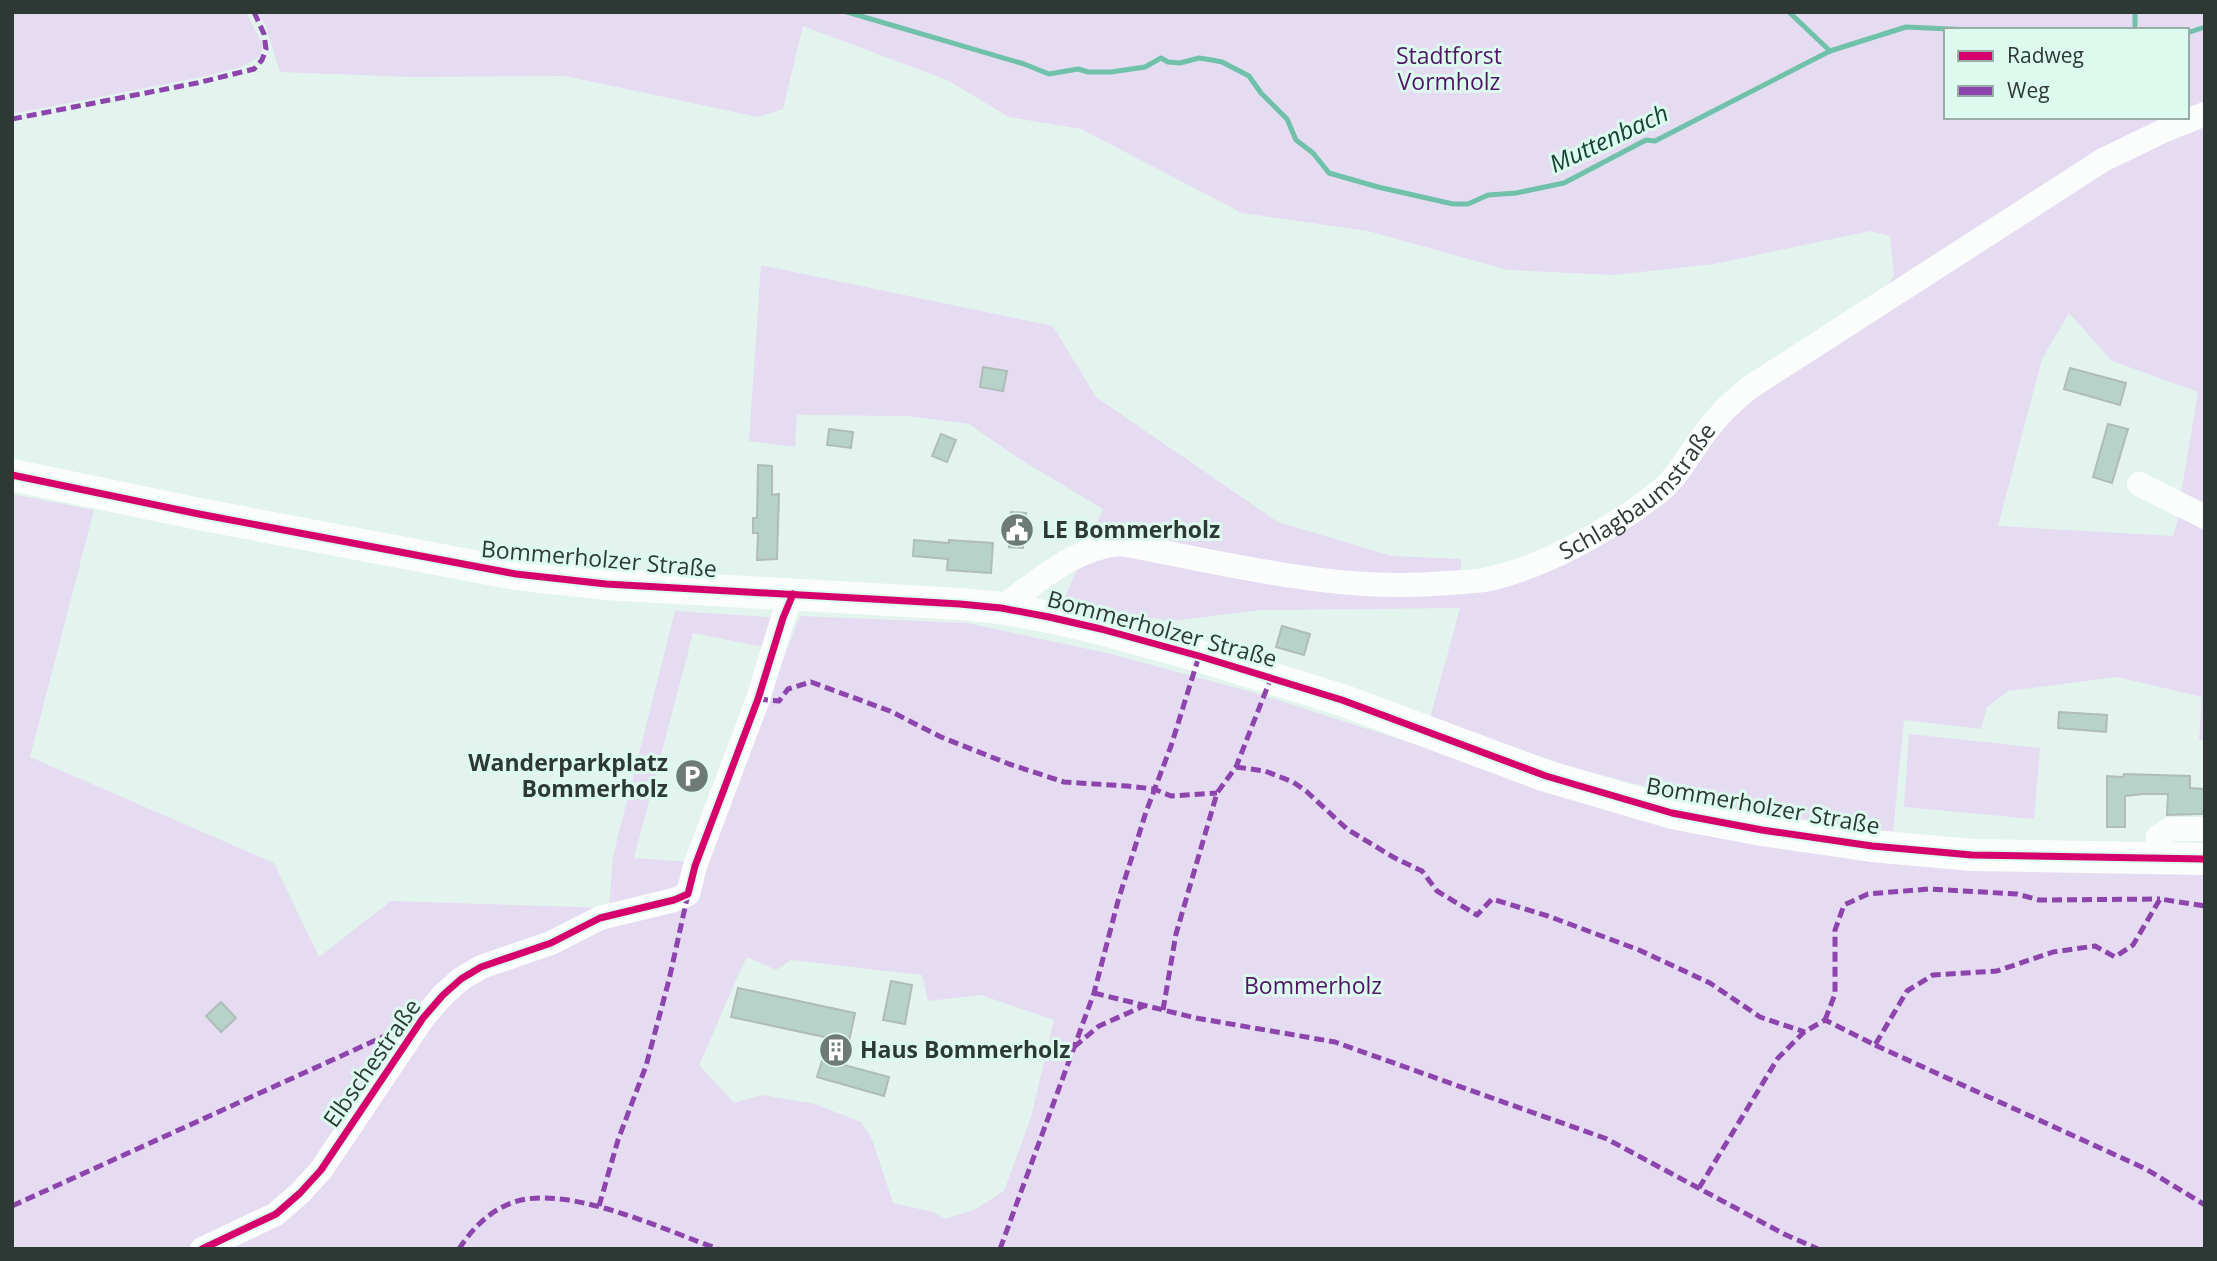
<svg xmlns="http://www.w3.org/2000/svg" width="2217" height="1261" font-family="'Open Sans',sans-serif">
<rect width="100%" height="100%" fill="#e3f4ee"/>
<g fill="#e5dcf2" fill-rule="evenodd">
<path d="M 12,12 L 246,12 L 263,45 L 260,57 L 241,67 L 202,77 L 12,114 Z"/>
<path d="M 257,12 L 2205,12 L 2205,107 L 2187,114 L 2187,30 L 1946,30 L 1946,117 L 2180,117 L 1874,302 L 1894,276 L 1890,236 L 1870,231 L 1714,264 L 1614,275 L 1508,270 L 1368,231 L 1242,213 L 1081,129 L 1009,117 L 947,80 L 803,26 L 783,109 L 758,117 L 565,76 L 411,77 L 280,72 L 265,24 Z"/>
<path d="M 2205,119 L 2205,511 L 2180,499 L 2198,392 L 2112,361 L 2069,313 L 2042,359 L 1998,526 L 2173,536 L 2179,515 L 2205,531 L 2205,740 L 2199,740 L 2202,697 L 2117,677 L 2008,691 L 1987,707 L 1981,729 L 1904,720 L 1893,832 L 1730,809 L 1568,766 L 1430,718 L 1460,608 L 1261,610 L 1171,621 L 1062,604 L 1103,509 L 1018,458 L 969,424 L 907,416 L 797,415 L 795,447 L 749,441 L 761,265 L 1053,326 L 1096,397 L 1278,522 L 1392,556 L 1461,559 L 1461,587 L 1634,515 L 1718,423 L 2095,172 Z"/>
<path d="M 12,494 L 94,510 L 30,757 L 274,863 L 319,957 L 391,901 L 609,908 L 613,856 L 675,611 L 783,618 L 773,649 L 693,633 L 634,858 L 705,863 L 800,616 L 967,623 L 1111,654 L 1259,694 L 1485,767 L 1582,802 L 2205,873 L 2205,1249 L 12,1249 ZM 747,957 L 776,970 L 791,960 L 922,975 L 928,1001 L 981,995 L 1054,1020 L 1031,1117 L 1004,1191 L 974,1210 L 945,1219 L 933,1212 L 893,1203 L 872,1139 L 861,1122 L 815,1104 L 762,1095 L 734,1103 L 699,1065 C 716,1030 729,992 747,957 Z"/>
<path d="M 1909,734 L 2040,748 L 2034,819 L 1904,807 Z"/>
</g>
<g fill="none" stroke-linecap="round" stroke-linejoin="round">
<g stroke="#70c1a9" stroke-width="5">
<path d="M 847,12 L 1024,64 L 1049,74 L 1078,69 L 1088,72 L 1111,72 L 1145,67 L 1161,58 L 1168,62 L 1180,63 L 1199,58 L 1212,60 L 1222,62 L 1249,76 L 1261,93 L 1287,119 L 1296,140 L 1313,153 L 1329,173 L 1378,187 L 1453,204 L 1468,204 L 1488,195 L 1516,193 L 1564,183 L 1646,140 L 1655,141 L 1830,51 L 1906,27 L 1972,30"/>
<path d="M 1789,12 L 1830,51"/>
<path d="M 2135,12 L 2135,30"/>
<path d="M 2187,33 L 2205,27"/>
</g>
</g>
<g fill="#b6d2c9" stroke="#b0bcb8" stroke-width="2">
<path d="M 983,367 L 1007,371 L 1003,391 L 980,387 Z"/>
<path d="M 2070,368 L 2126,383 L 2120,405 L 2064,389 Z"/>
<path d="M 2108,424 L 2128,429 L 2112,483 L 2093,477 Z"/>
<path d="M 829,429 L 853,432 L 851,448 L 827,445 Z"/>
<path d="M 941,434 L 956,440 L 947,462 L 932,456 Z"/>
<path d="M 758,465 L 772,466 L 772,495 L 779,494 L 777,559 L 757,560 L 758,533 L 753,533 L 753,518 L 757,518 Z"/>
<path d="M 1011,512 L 1026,513 L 1023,548 L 1009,547 Z"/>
<path d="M 914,540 L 949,543 L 949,540 L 993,543 L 991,573 L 947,570 L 948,559 L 913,556 Z"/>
<path d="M 1282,626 L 1310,634 L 1304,655 L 1276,647 Z"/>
<path d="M 2059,712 L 2107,715 L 2106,732 L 2058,728 Z"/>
<path d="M 2124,774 L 2190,776 L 2190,788 L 2205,789 L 2205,806 L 2202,814 L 2167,815 L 2168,794 L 2142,794 L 2125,796 L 2125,827 L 2107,827 L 2107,776 L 2123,777 Z"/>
<path d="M 891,981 L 912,985 L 905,1024 L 883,1020 Z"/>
<path d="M 738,988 L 855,1013 L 844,1065 L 889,1077 L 884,1096 L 817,1077 L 829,1038 L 731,1017 Z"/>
<path d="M 221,1002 L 236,1018 L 221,1032 L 206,1016 Z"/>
</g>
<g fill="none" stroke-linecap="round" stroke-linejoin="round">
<g stroke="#fbfdfc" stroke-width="24">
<path d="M 2139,484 L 2205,517"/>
<path id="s1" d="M 1001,608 C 1037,582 1075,547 1121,544 C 1229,564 1337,593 1447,583 C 1459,582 1472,582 1484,580 C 1543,568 1608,531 1655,495 C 1676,480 1689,454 1705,433 C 1717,416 1733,401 1749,388 L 2103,160 L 2165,130 L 2205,114"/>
<path d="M 2156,858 L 2158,837 L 2171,829 L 2205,829"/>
<path d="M 202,1249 L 276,1214 L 300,1193 L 321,1170 L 423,1018 L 443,995 L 461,979 L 481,967 L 551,943 L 600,918 L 674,900 L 688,894 L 695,866 L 758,699 L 783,618 L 793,594"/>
</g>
<path stroke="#fbfdfc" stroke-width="32" d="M 12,475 L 199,514 L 516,574 L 606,584 L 960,604 L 1001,608 L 1049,617 L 1101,629 L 1199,656 L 1342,700 L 1546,776 L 1672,813 L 1762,830 L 1872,846 L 1972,855 L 2205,859"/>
<g stroke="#8e44ad" stroke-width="5" stroke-dasharray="10 5" stroke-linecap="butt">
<path d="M 12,119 L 197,83 L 254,69 L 262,60 L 266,49 L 264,34 L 254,12"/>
<path d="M 758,699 L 779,701 L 788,689 L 811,682 L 890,711 L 941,737 L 1009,764 L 1064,782 L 1127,786 L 1154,789 L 1171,796 L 1217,793"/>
<path d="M 1236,767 L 1265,771 L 1293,782 L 1306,791 L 1347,829 L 1393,857 L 1422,871 L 1437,891 L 1477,915 L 1492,899 L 1548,916 L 1639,950 L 1710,983 L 1760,1017 L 1805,1032"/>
<path d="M 1094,993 L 1196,1018 L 1335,1042 L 1607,1139 L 1784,1234 L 1818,1249"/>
<path d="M 1163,1010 L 1176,934 L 1217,793 L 1236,767 L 1271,678"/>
<path d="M 1825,1020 L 1835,994 L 1835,930 L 1844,905 L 1868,894 L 1929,889 L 2017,894 L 2039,900 L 2160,899"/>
<path d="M 1875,1045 L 2146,1169 L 2205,1205"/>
<path d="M 1074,1047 L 1099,1026 L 1146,1005"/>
<path d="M 1699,1188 L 1778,1058 L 1804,1032 L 1825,1020 L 1875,1045 L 1907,991 L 1933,975 L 1997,971 L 2053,952 L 2095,946 L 2115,957 L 2133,945 L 2160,899 L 2205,906"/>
<path d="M 12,1206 L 420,1020"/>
<path d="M 599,1206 L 618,1140 L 646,1066 L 669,980 L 688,894"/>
<path d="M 459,1249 C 474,1225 498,1203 527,1199 C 582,1191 665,1230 718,1249"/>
<path d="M 1000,1249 L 1094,993 L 1118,901 L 1146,812 L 1171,746 L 1199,656"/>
</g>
<g stroke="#ddfaef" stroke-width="11">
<g id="cycleway">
<path d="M 12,475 L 199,514 L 516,574 L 606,584 L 960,604 L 1001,608 L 1049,617 L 1101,629 L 1199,656 L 1342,700 L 1546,776 L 1672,813 L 1762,830 L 1872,846 L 1972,855 L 2205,859"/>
<path d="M 202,1249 L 276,1214 L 300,1193 L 321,1170 L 423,1018 L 443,995 L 461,979 L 481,967 L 551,943 L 600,918 L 674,900 L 688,894 L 695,866 L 758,699 L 783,618 L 793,594"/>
</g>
</g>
<use href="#cycleway" stroke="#d6006c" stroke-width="7"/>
</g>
<defs>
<g id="civic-disc" transform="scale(1.75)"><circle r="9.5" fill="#6d7a76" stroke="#ddfaef"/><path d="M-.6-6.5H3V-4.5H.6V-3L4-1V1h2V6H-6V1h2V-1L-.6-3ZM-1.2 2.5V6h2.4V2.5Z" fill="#fff"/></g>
<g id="parking-disc" transform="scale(1.75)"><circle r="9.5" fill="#6d7a76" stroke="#ddfaef"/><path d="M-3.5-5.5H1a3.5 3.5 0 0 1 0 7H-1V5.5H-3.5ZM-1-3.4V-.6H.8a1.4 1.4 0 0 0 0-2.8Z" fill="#fff"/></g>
<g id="building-disc" transform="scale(1.75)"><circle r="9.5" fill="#6d7a76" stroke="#ddfaef"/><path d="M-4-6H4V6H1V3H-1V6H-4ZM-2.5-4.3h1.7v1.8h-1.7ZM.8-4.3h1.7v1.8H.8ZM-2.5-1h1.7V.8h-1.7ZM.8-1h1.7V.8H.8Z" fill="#fff"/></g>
</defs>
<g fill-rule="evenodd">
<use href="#civic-disc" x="1017" y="530"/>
<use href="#parking-disc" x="692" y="776"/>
<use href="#building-disc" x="836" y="1050"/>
</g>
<g text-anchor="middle" stroke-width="6" stroke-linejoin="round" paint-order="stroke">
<g font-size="23" fill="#501567" stroke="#ddfaef">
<text x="1449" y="64">Stadtforst<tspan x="1449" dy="26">Vormholz</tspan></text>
<text x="1313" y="994">Bommerholz</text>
</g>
<g font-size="23" fill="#2e3935" stroke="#ddfaef">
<text dy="8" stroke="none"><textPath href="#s1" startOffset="686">Schlagbaumstraße</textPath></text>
<text transform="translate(599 559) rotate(5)" y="8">Bommerholzer Straße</text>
<text transform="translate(1162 629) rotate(15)" y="8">Bommerholzer Straße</text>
<text transform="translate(1763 806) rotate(10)" y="8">Bommerholzer Straße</text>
<text transform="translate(372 1063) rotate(-55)" y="8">Elbschestraße</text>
</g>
<g font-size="23" font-weight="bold" fill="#2e3935" stroke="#ddfaef" text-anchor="start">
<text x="1042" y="538">LE Bommerholz</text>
<text x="668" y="771" text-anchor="end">Wanderparkplatz<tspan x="668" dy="26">Bommerholz</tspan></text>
<text x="860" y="1058">Haus Bommerholz</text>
</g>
<g font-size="24" font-style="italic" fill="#144235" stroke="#ddfaef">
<text transform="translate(1609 139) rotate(-25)" y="8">Muttenbach</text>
</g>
</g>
<rect width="2217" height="1261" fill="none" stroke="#2e3935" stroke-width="28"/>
<rect x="1944" y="28" width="245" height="91" fill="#ddfaef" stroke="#97ada5" stroke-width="2"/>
<rect x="1958" y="51" width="35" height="10" fill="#d6006c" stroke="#97ada5" stroke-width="2"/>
<text x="2007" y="63" font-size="21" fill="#2e3935">Radweg</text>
<rect x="1958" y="86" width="35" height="10" fill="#8e44ad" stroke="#97ada5" stroke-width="2"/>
<text x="2007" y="98" font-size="21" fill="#2e3935">Weg</text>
</svg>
